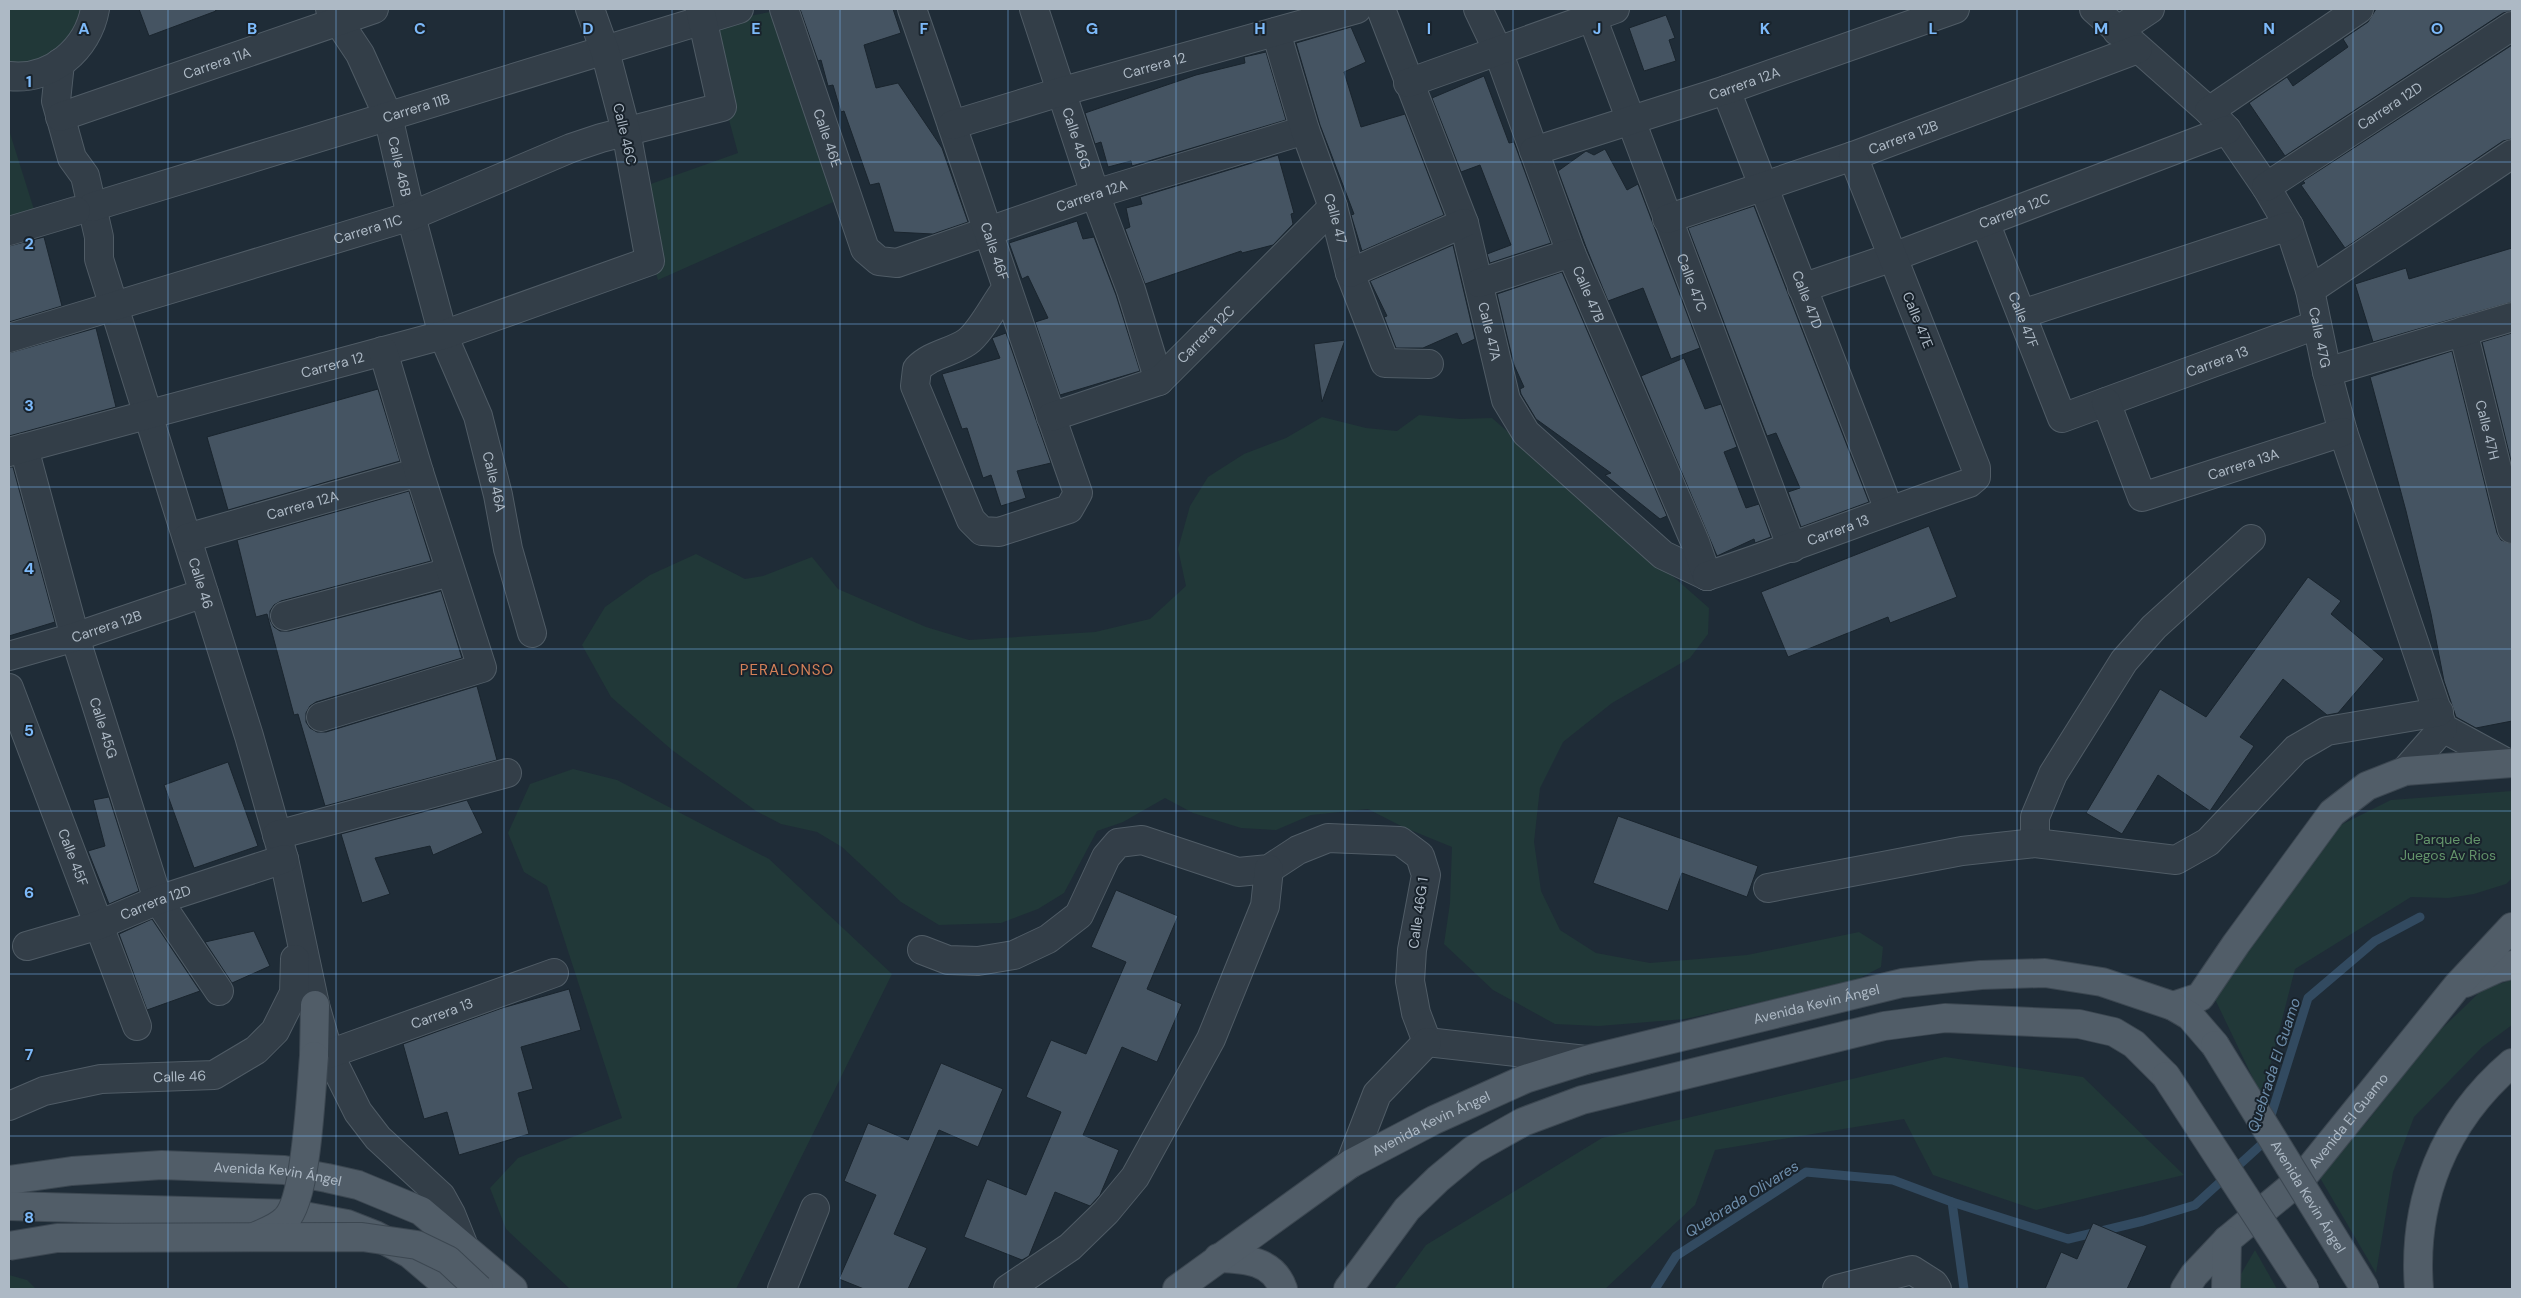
<svg xmlns="http://www.w3.org/2000/svg" width="2521" height="1298" font-family="'DM Sans',sans-serif">
<rect width="100%" height="100%" fill="#1f2c37"/>
<g fill="#213838">
<path d="M 9,9 L 86,9 L 84,18 L 47,62 L 9,69 Z"/>
<path d="M 780,10 L 840,199 L 658,280 L 631,191 L 738,153 L 710,50 L 719,22 Z"/>
<path d="M 9,130 L 37,219 L 9,228 Z"/>
<path d="M 1419,415 L 1460,419 L 1492,418 L 1709,608 L 1708,634 L 1690,658 L 1612,703 L 1563,742 L 1540,788 L 1534,842 L 1541,891 L 1560,930 L 1596,953 L 1650,963 L 1747,955 L 1859,932 L 1883,947 L 1881,967 L 1852,982 L 1685,1019 L 1599,1026 L 1555,1024 L 1493,990 L 1444,944 L 1450,903 L 1452,847 L 1403,827 L 1368,809 L 1311,815 L 1276,830 L 1241,828 L 1193,813 L 1165,798 L 1123,822 L 1097,831 L 1064,893 L 1038,909 L 1001,923 L 939,925 L 901,902 L 842,847 L 817,832 L 781,824 L 756,811 L 672,750 L 611,697 L 582,645 L 605,607 L 650,575 L 696,554 L 745,579 L 763,576 L 812,557 L 838,589 L 926,627 L 969,640 L 1095,632 L 1150,619 L 1186,586 L 1178,549 L 1190,506 L 1208,477 L 1244,454 L 1286,438 L 1322,417 L 1366,428 L 1397,431 Z"/>
<path d="M 573,769 L 617,780 L 769,859 L 892,974 L 736,1289 L 570,1289 L 506,1229 L 490,1188 L 518,1158 L 622,1118 L 547,886 L 524,872 L 508,833 L 530,784 Z"/>
<path d="M 2512,791 L 2512,878 L 2506,884 L 2474,894 L 2448,898 L 2411,897 L 2295,969 L 2262,1097 L 2213,995 L 2319,836 L 2391,800 Z"/>
<path d="M 2512,980 L 2512,1025 L 2482,1047 L 2414,1117 L 2393,1172 L 2376,1273 L 2316,1171 L 2367,1122 L 2428,1042 L 2483,989 Z"/>
<path d="M 1945,1057 L 2083,1077 L 2184,1175 L 2036,1210 L 1933,1175 L 1904,1119 L 1715,1150 L 1695,1205 L 1605,1289 L 1394,1289 L 1426,1245 L 1602,1138 Z"/>
<path d="M 2255,1250 L 2277,1289 L 2241,1289 L 2241,1274 Z"/>
<path d="M 9,1275 L 27,1280 L 36,1289 L 9,1289 Z"/>
</g>
<g fill="none" stroke-linecap="round" stroke-linejoin="round">
<g stroke="#324a60" stroke-width="9">
<path d="M 2269,1122 L 2308,998 L 2375,941 L 2420,917"/>
<path d="M 1952,1202 L 1964,1289"/>
<path d="M 1655,1289 L 1676,1256 L 1806,1172 L 1893,1180 L 1952,1202 L 2068,1239 L 2143,1221 L 2195,1205 L 2263,1143 L 2265,1135"/>
</g>
</g>
<g fill="#455462" stroke="#1a252e">
<path d="M 139,9 L 215,9 L 216,11 L 149,36 Z"/>
<path d="M 800,9 L 893,9 L 901,33 L 864,45 L 876,88 L 898,83 L 942,148 L 968,222 L 933,234 L 894,232 L 879,183 L 870,185 L 844,111 L 841,112 L 833,85 L 828,86 L 821,60 L 818,61 Z"/>
<path d="M 2376,9 L 2512,9 L 2512,11 L 2503,13 L 2285,156 L 2249,103 L 2287,77 L 2293,86 L 2348,47 L 2343,39 L 2368,22 Z"/>
<path d="M 1666,15 L 1675,38 L 1669,40 L 1676,61 L 1644,71 L 1629,28 Z"/>
<path d="M 1351,27 L 1366,62 L 1344,72 L 1361,127 L 1405,114 L 1444,215 L 1362,251 L 1351,215 L 1354,214 L 1320,125 L 1296,43 Z"/>
<path d="M 2512,45 L 2512,139 L 2503,141 L 2345,248 L 2301,185 L 2305,183 L 2303,181 Z"/>
<path d="M 1266,52 L 1286,120 L 1132,166 L 1131,161 L 1108,167 L 1101,142 L 1095,144 L 1085,113 L 1196,75 L 1245,63 L 1244,57 Z"/>
<path d="M 1484,76 L 1509,143 L 1514,142 L 1551,243 L 1490,263 L 1487,254 L 1511,245 L 1480,165 L 1461,172 L 1432,98 Z"/>
<path d="M 1605,149 L 1627,190 L 1638,184 L 1700,348 L 1671,359 L 1643,288 L 1608,301 L 1586,247 L 1558,171 L 1586,151 L 1594,155 Z"/>
<path d="M 1278,155 L 1294,213 L 1291,214 L 1293,224 L 1273,245 L 1242,253 L 1241,251 L 1145,284 L 1125,229 L 1130,227 L 1126,208 L 1142,204 L 1140,197 Z"/>
<path d="M 1754,206 L 1869,502 L 1801,527 L 1788,492 L 1800,488 L 1776,433 L 1767,436 L 1688,228 Z"/>
<path d="M 1077,221 L 1083,239 L 1094,237 L 1116,295 L 1140,371 L 1060,395 L 1035,322 L 1048,318 L 1028,276 L 1022,279 L 1009,243 Z"/>
<path d="M 44,237 L 62,306 L 9,322 L 9,246 Z"/>
<path d="M 1453,245 L 1475,339 L 1462,345 L 1457,333 L 1423,348 L 1396,348 L 1384,317 L 1387,316 L 1370,281 Z"/>
<path d="M 2512,248 L 2512,302 L 2373,342 L 2355,284 L 2406,268 L 2409,279 Z"/>
<path d="M 1562,272 L 1667,516 L 1660,519 L 1605,475 L 1611,473 L 1536,419 L 1521,394 L 1520,389 L 1524,387 L 1514,365 L 1497,294 Z"/>
<path d="M 96,328 L 116,407 L 9,436 L 9,353 Z"/>
<path d="M 1006,333 L 1051,463 L 1017,471 L 1026,498 L 1001,506 L 991,475 L 983,478 L 967,428 L 962,429 L 942,374 L 1000,358 L 992,338 Z"/>
<path d="M 2512,333 L 2512,465 L 2482,342 Z"/>
<path d="M 1345,340 L 1322,402 L 1314,344 Z"/>
<path d="M 2452,351 L 2497,533 L 2501,540 L 2512,544 L 2512,721 L 2476,728 L 2456,717 L 2444,681 L 2431,614 L 2406,511 L 2370,377 Z"/>
<path d="M 1684,358 L 1705,409 L 1721,404 L 1737,447 L 1724,452 L 1746,508 L 1759,504 L 1771,537 L 1755,543 L 1754,539 L 1717,556 L 1641,376 Z"/>
<path d="M 378,389 L 400,461 L 228,510 L 207,437 Z"/>
<path d="M 9,467 L 13,467 L 55,622 L 9,636 Z"/>
<path d="M 409,491 L 431,561 L 281,601 L 274,605 L 270,611 L 270,620 L 274,627 L 280,631 L 289,631 L 441,591 L 462,658 L 316,702 L 310,706 L 306,713 L 306,722 L 310,728 L 317,732 L 326,732 L 477,686 L 497,760 L 325,806 L 298,714 L 294,715 L 267,614 L 256,617 L 237,540 Z"/>
<path d="M 1929,526 L 1957,597 L 1890,623 L 1888,617 L 1788,657 L 1761,592 Z"/>
<path d="M 2308,577 L 2341,601 L 2331,614 L 2384,659 L 2338,713 L 2327,715 L 2283,679 L 2240,737 L 2254,746 L 2210,811 L 2158,775 L 2122,834 L 2086,813 L 2160,689 L 2206,717 Z"/>
<path d="M 228,762 L 258,846 L 194,868 L 164,785 Z"/>
<path d="M 109,797 L 139,891 L 109,904 L 88,851 L 105,846 L 93,800 Z"/>
<path d="M 467,800 L 483,833 L 433,855 L 430,846 L 375,858 L 390,894 L 362,903 L 341,834 Z"/>
<path d="M 1618,816 L 1758,866 L 1747,897 L 1682,873 L 1668,911 L 1593,883 Z"/>
<path d="M 1116,890 L 1178,916 L 1147,989 L 1182,1004 L 1157,1062 L 1122,1047 L 1083,1135 L 1119,1150 L 1100,1195 L 1090,1206 L 1055,1192 L 1029,1256 L 1022,1260 L 964,1237 L 987,1179 L 1026,1195 L 1061,1112 L 1026,1097 L 1051,1040 L 1086,1054 L 1126,962 L 1091,947 Z"/>
<path d="M 152,919 L 200,991 L 147,1010 L 119,934 Z"/>
<path d="M 254,931 L 270,966 L 232,983 L 205,942 Z"/>
<path d="M 569,989 L 581,1030 L 521,1047 L 533,1089 L 518,1093 L 529,1134 L 459,1155 L 447,1112 L 424,1119 L 403,1044 L 502,1008 Z"/>
<path d="M 941,1063 L 1003,1089 L 978,1147 L 939,1130 L 894,1234 L 927,1248 L 908,1289 L 864,1289 L 839,1279 L 876,1195 L 844,1181 L 868,1123 L 908,1140 Z"/>
<path d="M 2093,1223 L 2147,1246 L 2127,1289 L 2045,1289 L 2061,1252 L 2077,1259 Z"/>
</g>
<g fill="none" stroke-linecap="round" stroke-linejoin="round">
<g stroke="#505c66" stroke-width="30">
<g id="minor">
<path id="s1" d="M 330,9 L 360,54 L 388,116 L 411,216 L 443,335 L 478,416 L 498,495 L 508,549 L 532,633"/>
<path id="s2" d="M 784,9 L 865,249 L 879,261 L 897,263 L 1095,194 L 1305,130"/>
<path id="s3" d="M 912,9 C 968,170 1021,332 1078,493 L 1069,509 L 999,532 L 982,531 L 971,520 L 915,386 L 917,369 C 931,354 951,353 967,342 C 981,332 995,303 1006,289"/>
<path id="s4" d="M 1034,9 L 1095,194 L 1131,290 L 1159,381"/>
<path id="s5" d="M 1381,9 L 1464,223 L 1506,400 L 1526,433 L 1663,555 L 1707,576"/>
<path id="s6" d="M 1478,9 L 1498,51 L 1571,253 L 1695,542 L 1707,576"/>
<path id="s7" d="M 2094,9 L 2209,111 L 2227,130 L 2266,187 L 2289,226 L 2310,290 L 2327,372 L 2343,432 L 2443,728 L 2507,763"/>
<path id="s8" d="M 1592,17 L 1792,548"/>
<path d="M 2117,31 L 2150,9"/>
<path id="s9" d="M 1276,32 L 1305,130 L 1333,207 L 1350,273 L 1385,363 L 1429,364"/>
<path id="s10" d="M 60,63 L 56,101 L 72,158 L 85,176 L 99,237 L 99,259 L 249,736 L 284,859 L 315,1005 L 329,1054 L 358,1112 L 378,1138 L 441,1196 L 451,1214 L 463,1244"/>
<path d="M 9,76 C 51,81 88,49 95,9"/>
<path d="M 1408,83 L 1615,9"/>
<path id="s11" d="M 1726,90 L 1889,510"/>
<path d="M 2209,111 L 2359,9"/>
<path id="s12" d="M 60,117 L 374,9"/>
<path id="s13" d="M 952,125 L 1060,92 L 1357,9"/>
<path id="s14" d="M 1534,151 L 1726,90 L 1955,9"/>
<path id="s15" d="M 2266,187 L 2512,26"/>
<path id="s16" d="M 92,207 L 739,9"/>
<path id="s17" d="M 1667,219 L 1853,156 L 2138,49"/>
<path id="s18" d="M 1985,222 L 2062,418 L 2316,325"/>
<path d="M 9,231 L 76,211"/>
<path d="M 1350,273 L 1464,223"/>
<path d="M 1479,283 L 1571,253"/>
<path id="s19" d="M 1802,288 L 1893,257 L 2227,130"/>
<path d="M 2310,290 L 2512,154"/>
<path d="M 2022,314 L 2289,226"/>
<path id="s20" d="M 2463,331 L 2512,529"/>
<path id="s21" d="M 9,338 L 411,216 L 571,148 L 601,138 L 722,107 L 700,9"/>
<path d="M 2327,372 L 2512,317"/>
<path id="s22" d="M 2106,402 L 2142,497 L 2343,432"/>
<path id="s23" d="M 1051,417 L 1159,381 L 1333,207"/>
<path id="s24" d="M 24,448 L 75,637 L 158,900 L 219,991"/>
<path id="s25" d="M 9,452 L 443,335 L 650,261 L 626,131 L 605,51 L 590,9"/>
<path id="s26" d="M 187,538 L 419,472"/>
<path id="s27" d="M 1707,576 C 1795,547 1881,513 1969,483 L 1976,477 L 1976,468 L 1853,156"/>
<path d="M 285,616 L 450,572"/>
<path id="s28" d="M 9,656 L 75,637 L 204,593"/>
<path id="s29" d="M 9,688 L 137,1026"/>
<path d="M 321,717 L 482,668 L 419,472 L 383,351"/>
<path d="M 2405,771 L 2443,728"/>
<path d="M 277,835 L 507,773"/>
<path d="M 2035,843 L 2035,817 L 2053,774 L 2124,661 L 2154,627 L 2251,539"/>
<path d="M 1768,888 L 1962,851 L 2035,843 L 2176,860 L 2208,842 L 2296,749 L 2327,731 L 2439,712"/>
<path id="s30" d="M 27,946 L 99,925 L 158,900 L 284,859"/>
<path d="M 922,950 L 948,960 L 978,961 L 1014,955 L 1048,939 L 1079,915 L 1106,857 L 1118,843 L 1142,840 L 1238,872 L 1269,869 L 1298,850 L 1328,838 L 1400,841 L 1420,856 L 1426,875 L 1412,950 L 1410,981 L 1416,1013 L 1427,1042"/>
<path d="M 1427,1042 L 1586,1060"/>
<path id="s31" d="M 329,1054 L 554,973"/>
<path id="s32" d="M 9,1106 L 44,1091 L 101,1079 L 214,1075 L 256,1050 L 275,1031 L 294,993 L 295,959"/>
<path d="M 1350,1164 L 1377,1094 L 1427,1042"/>
<path d="M 782,1289 L 815,1208"/>
<path d="M 1008,1289 L 1070,1247 L 1106,1212 L 1135,1177 L 1211,1039 L 1265,906 L 1269,869"/>
<path d="M 1837,1289 L 1912,1270 L 1934,1284 L 1937,1289"/>
</g>
</g>
<g stroke="#3c4751" stroke-width="30">
<g id="major">
<path d="M 2465,983 L 2498,968 L 2512,965"/>
<path d="M 2173,1006 L 2200,997 L 2236,944 L 2332,813 L 2367,786 L 2405,771 L 2512,763"/>
<path d="M 314,1056 L 315,1005"/>
<path id="s33" d="M 9,1180 L 72,1171 L 162,1165 L 284,1170 L 327,1178 L 358,1185 L 421,1211 L 513,1289"/>
<path d="M 9,1206 L 293,1214 L 347,1224 L 375,1235 L 410,1254 L 451,1289"/>
<path d="M 1218,1258 C 1245,1259 1273,1260 1283,1289"/>
<path id="s34" d="M 1177,1289 L 1350,1164 L 1434,1120 L 1525,1079 L 1586,1060 L 1902,983 L 1981,975 L 2045,973 L 2102,982 L 2173,1006 L 2190,1016 L 2215,1045"/>
<path d="M 1348,1289 L 1407,1209 L 1438,1179 L 1473,1150 L 1523,1122 L 1582,1100 L 1884,1026 L 1945,1018 L 2079,1024 L 2114,1032 L 2134,1044 L 2166,1076"/>
<path id="s35" d="M 2185,1289 L 2194,1275 L 2227,1240 L 2302,1178 L 2457,986 L 2512,927"/>
<path d="M 2226,1289 L 2227,1240"/>
<path d="M 2419,1289 C 2412,1200 2444,1121 2512,1063"/>
</g>
</g>
<use href="#minor" stroke="#333e48" stroke-width="28"/>
<use href="#major" stroke="#515d68" stroke-width="28"/>
<g stroke="#3c4751" stroke-width="30" stroke-linecap="butt">
<g id="major-bridge">
<path id="s36" d="M 2215,1045 L 2365,1289"/>
<path d="M 2166,1076 L 2305,1289"/>
<path d="M 256,1236 C 266,1232 279,1227 286,1219 C 307,1198 311,1089 314,1056"/>
<path d="M 9,1246 L 57,1238 L 362,1237 L 417,1245 L 448,1260 L 479,1289"/>
</g>
</g>
<use href="#major-bridge" stroke="#515d68" stroke-width="28"/>
</g>
<path fill="none" stroke="#7dbafa" stroke-width="1" stroke-opacity="0.55" d="M 168,9 L 168,1289M 336,9 L 336,1289M 504,9 L 504,1289M 672,9 L 672,1289M 840,9 L 840,1289M 1008,9 L 1008,1289M 1176,9 L 1176,1289M 1345,9 L 1345,1289M 1513,9 L 1513,1289M 1681,9 L 1681,1289M 1849,9 L 1849,1289M 2017,9 L 2017,1289M 2185,9 L 2185,1289M 2353,9 L 2353,1289M 9,162 L 2512,162M 9,324 L 2512,324M 9,487 L 2512,487M 9,649 L 2512,649M 9,811 L 2512,811M 9,974 L 2512,974M 9,1136 L 2512,1136"/>
<g text-anchor="middle" stroke-width="4" stroke-linejoin="round" paint-order="stroke">
<g font-size="14" fill="#adb9c5" stroke="#19232c">
<text dy="5" stroke="none"><textPath href="#s12" startOffset="166">Carrera 11A</textPath></text>
<text dy="5" stroke="none"><textPath href="#s13" startOffset="211">Carrera 12</textPath></text>
<text dy="5" stroke="none"><textPath href="#s14" startOffset="221">Carrera 12A</textPath></text>
<text dy="5" stroke="none"><textPath href="#s15" startOffset="148">Carrera 12D</textPath></text>
<text dy="5" stroke="none"><textPath href="#s16" startOffset="339">Carrera 11B</textPath></text>
<text transform="translate(625 134) rotate(77)" y="5">Calle 46C</text>
<text dy="5" stroke="none"><textPath href="#s2" startOffset="136">Calle 46E</textPath></text>
<text dy="5" stroke="none"><textPath href="#s17" startOffset="250">Carrera 12B</textPath></text>
<text dy="5" stroke="none"><textPath href="#s4" startOffset="136">Calle 46G</textPath></text>
<text dy="5" stroke="none"><textPath href="#s1" startOffset="174">Calle 46B</textPath></text>
<text dy="5" stroke="none"><textPath href="#s2" startOffset="496">Carrera 12A</textPath></text>
<text dy="5" stroke="none"><textPath href="#s19" startOffset="226">Carrera 12C</textPath></text>
<text dy="5" stroke="none"><textPath href="#s9" startOffset="196">Calle 47</textPath></text>
<text dy="5" stroke="none"><textPath href="#s21" startOffset="375">Carrera 11C</textPath></text>
<text dy="5" stroke="none"><textPath href="#s3" startOffset="256">Calle 46F</textPath></text>
<text dy="5" stroke="none"><textPath href="#s8" startOffset="284">Calle 47C</textPath></text>
<text dy="5" stroke="none"><textPath href="#s6" startOffset="306">Calle 47B</textPath></text>
<text dy="5" stroke="none"><textPath href="#s11" startOffset="225">Calle 47D</textPath></text>
<text transform="translate(1918 320) rotate(68)" y="5">Calle 47E</text>
<text dy="5" stroke="none"><textPath href="#s18" startOffset="105">Calle 47F</textPath></text>
<text dy="5" stroke="none"><textPath href="#s5" startOffset="341">Calle 47A</textPath></text>
<text dy="5" stroke="none"><textPath href="#s23" startOffset="180">Carrera 12C</textPath></text>
<text dy="5" stroke="none"><textPath href="#s7" startOffset="410">Calle 47G</textPath></text>
<text dy="5" stroke="none"><textPath href="#s18" startOffset="376">Carrera 13</textPath></text>
<text dy="5" stroke="none"><textPath href="#s25" startOffset="335">Carrera 12</textPath></text>
<text dy="5" stroke="none"><textPath href="#s20" startOffset="102">Calle 47H</textPath></text>
<text dy="5" stroke="none"><textPath href="#s22" startOffset="208">Carrera 13A</textPath></text>
<text dy="5" stroke="none"><textPath href="#s1" startOffset="504">Calle 46A</textPath></text>
<text dy="5" stroke="none"><textPath href="#s26" startOffset="120">Carrera 12A</textPath></text>
<text dy="5" stroke="none"><textPath href="#s27" startOffset="139">Carrera 13</textPath></text>
<text dy="5" stroke="none"><textPath href="#s10" startOffset="544">Calle 46</textPath></text>
<text dy="5" stroke="none"><textPath href="#s28" startOffset="102">Carrera 12B</textPath></text>
<text dy="5" stroke="none"><textPath href="#s24" startOffset="291">Calle 45G</textPath></text>
<text dy="5" stroke="none"><textPath href="#s29" startOffset="181">Calle 45F</textPath></text>
<text dy="5" stroke="none"><textPath href="#s30" startOffset="136">Carrera 12D</textPath></text>
<text transform="translate(1418 913) rotate(-82)" y="5">Calle 46G 1</text>
<text dy="5" stroke="none"><textPath href="#s34" startOffset="709">Avenida Kevin Ángel</textPath></text>
<text dy="5" stroke="none"><textPath href="#s31" startOffset="120">Carrera 13</textPath></text>
<text dy="5" stroke="none"><textPath href="#s32" startOffset="175">Calle 46</textPath></text>
<text dy="5" stroke="none"><textPath href="#s35" startOffset="236">Avenida El Guamo</textPath></text>
<text dy="5" stroke="none"><textPath href="#s34" startOffset="304">Avenida Kevin Ángel</textPath></text>
<text dy="5" stroke="none"><textPath href="#s33" startOffset="270">Avenida Kevin Ángel</textPath></text>
<text dy="5" stroke="none"><textPath href="#s36" startOffset="178">Avenida Kevin Ángel</textPath></text>
</g>
<g font-size="14" fill="#64956b" stroke="#19232c">
<text x="2448" y="844">Parque de<tspan x="2448" dy="16">Juegos Av Rios</tspan></text>
</g>
<g font-size="15" letter-spacing="1" fill="#d58158" stroke="#19232c">
<text x="787" y="675">PERALONSO</text>
</g>
<g font-size="15" font-style="italic" fill="#6d8daa" stroke="#19232c">
<text transform="translate(2274 1065) rotate(-72)" y="5">Quebrada El Guamo</text>
<text transform="translate(1742 1199) rotate(-32)" y="5">Quebrada Olivares</text>
</g>
</g>
<g font-size="16" text-anchor="middle" font-weight="bold" fill="#7dbafa" stroke="#19232c" stroke-width="4" stroke-linejoin="round" paint-order="stroke">
<text x="84" y="34">A</text>
<text x="252" y="34">B</text>
<text x="420" y="34">C</text>
<text x="588" y="34">D</text>
<text x="756" y="34">E</text>
<text x="924" y="34">F</text>
<text x="1092" y="34">G</text>
<text x="1260" y="34">H</text>
<text x="1429" y="34">I</text>
<text x="1597" y="34">J</text>
<text x="1765" y="34">K</text>
<text x="1933" y="34">L</text>
<text x="2101" y="34">M</text>
<text x="2269" y="34">N</text>
<text x="2437" y="34">O</text>
<text x="29" y="87">1</text>
<text x="29" y="249">2</text>
<text x="29" y="411">3</text>
<text x="29" y="574">4</text>
<text x="29" y="736">5</text>
<text x="29" y="898">6</text>
<text x="29" y="1060">7</text>
<text x="29" y="1223">8</text>
</g>
<rect width="2521" height="1298" fill="none" stroke="#adb9c5" stroke-width="20"/>
</svg>
